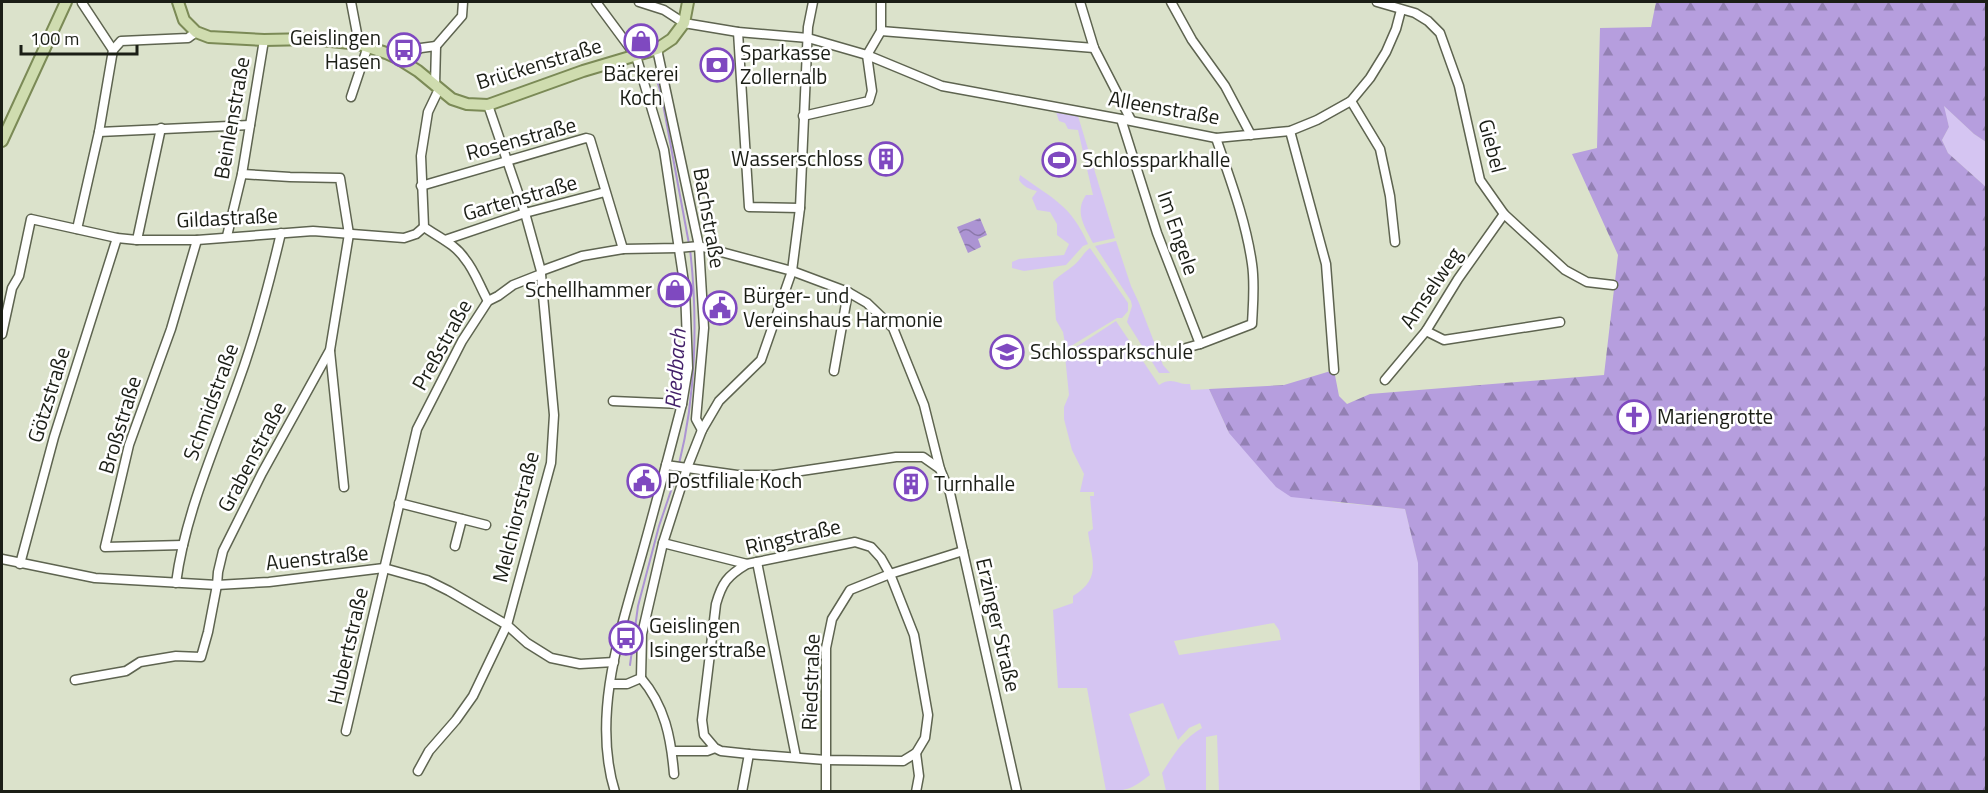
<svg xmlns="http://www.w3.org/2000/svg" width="1988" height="793" font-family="'Titillium Web',sans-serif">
<defs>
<pattern id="forest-firs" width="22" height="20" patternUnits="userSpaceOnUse" patternTransform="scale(1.5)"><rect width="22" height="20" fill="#b69ede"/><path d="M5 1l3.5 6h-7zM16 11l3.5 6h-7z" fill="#9380b3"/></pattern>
<pattern id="water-waves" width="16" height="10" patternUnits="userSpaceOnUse" patternTransform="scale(1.5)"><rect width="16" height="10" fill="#ac94d3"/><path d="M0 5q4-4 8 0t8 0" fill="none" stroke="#8b78aa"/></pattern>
</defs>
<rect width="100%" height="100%" fill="#dbe2cb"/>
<g fill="#d5c5f2" fill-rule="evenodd">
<path d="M 1943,105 L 1974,134 L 1986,142 L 1986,187 L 1948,153 L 1942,140 L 1949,127 Z"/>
<path d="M 1056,112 L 1078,116 L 1115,238 L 1093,243 C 1085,227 1074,212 1086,195 L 1093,195 L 1078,130 L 1068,129 L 1065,123 L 1059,121 Z"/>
<path d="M 1020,175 C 1053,199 1071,205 1088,244 L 1083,246 L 1066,265 L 1024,271 L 1012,268 L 1012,262 L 1019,259 L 1064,255 L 1069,244 L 1057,235 L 1057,224 L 1050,212 L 1037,210 L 1032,198 L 1037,191 C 1029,189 1024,187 1019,180 Z"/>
<path d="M 1116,241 L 1131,286 L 1139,303 L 1163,365 L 1170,373 L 1159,373 L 1127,322 L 1132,306 L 1131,301 L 1095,246 Z"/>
<path d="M 1090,248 L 1128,303 L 1128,311 L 1122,318 L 1117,318 L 1066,349 L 1063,332 L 1056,320 L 1053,282 C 1059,275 1066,272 1073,266 C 1080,261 1083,253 1090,248 Z"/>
<path d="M 1116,321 L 1159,385 C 1173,376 1177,385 1190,384 L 1191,390 L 1209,389 L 1229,433 L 1333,502 L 1405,509 L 1418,562 L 1420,791 L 1219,791 L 1217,735 L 1206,737 L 1206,791 L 1166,791 L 1162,773 C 1174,754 1182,740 1202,728 L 1200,723 L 1189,728 L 1178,740 L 1163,703 L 1129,714 L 1150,775 C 1133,788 1128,791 1106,791 L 1087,688 L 1058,688 L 1053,610 L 1073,603 L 1073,596 C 1102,578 1092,561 1088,532 L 1093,529 L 1090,496 L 1094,496 L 1094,492 L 1080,492 L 1084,474 L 1072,450 L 1064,419 L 1064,407 L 1069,395 L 1065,356 L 1070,355 L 1070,351 ZM 1274,623 L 1279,630 L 1281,640 L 1179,655 L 1174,641 Z"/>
</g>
<path fill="url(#forest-firs)" d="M 1656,2 L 1986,2 L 1986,142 L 1974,134 L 1944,106 L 1949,127 L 1942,140 L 1948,153 L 1986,187 L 1986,791 L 1420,791 L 1418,563 L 1405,509 L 1291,497 L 1276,487 L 1229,433 L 1209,389 L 1284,385 L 1334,370 L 1339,396 L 1347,404 L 1370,394 L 1604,375 L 1618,255 L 1572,154 L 1597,148 L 1600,28 L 1651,27 Z"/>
<path fill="url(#water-waves)" d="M 980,218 L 987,235 L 978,239 L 981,247 L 968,253 L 957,227 Z"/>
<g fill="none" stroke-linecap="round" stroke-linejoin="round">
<g stroke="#ac94d3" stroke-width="2">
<path d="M 654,72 L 661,93 L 689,244"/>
<path d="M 679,464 C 696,396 698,318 690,249"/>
<path d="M 630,665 L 638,606 L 659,526 L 678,470"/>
</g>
<g stroke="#5e6450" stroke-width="11">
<g id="minor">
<path d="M 351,2 L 359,44"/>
<path d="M 596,2 L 636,56 L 664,150 L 685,289 L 688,368 L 682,404 C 669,454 656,504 642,554 C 621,629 591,715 615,792"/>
<path d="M 639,2 L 664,10 L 684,23 L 738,32 L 808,38 L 867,55 L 942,86 L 1121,119 L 1216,138 L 1290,131 L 1317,120 L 1351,101 L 1370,78 L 1386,52 L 1396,29 L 1401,10"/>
<path d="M 1080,2 L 1094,48 L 1131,120"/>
<path d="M 1171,2 L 1192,40 L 1225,86 L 1251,135"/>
<path d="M 1377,2 L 1415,13 L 1428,21 L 1440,33 L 1459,86 L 1480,180 L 1504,214 L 1565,270 L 1587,282 L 1613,285"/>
<path d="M 881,31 L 1094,48"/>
<path d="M 738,32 L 749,207 L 800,208"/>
<path d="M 436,46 L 462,16 L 463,2"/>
<path d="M 657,49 L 699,246 L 704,328 L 696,419 L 702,430"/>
<path d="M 113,50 L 121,41 L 188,38 L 196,32"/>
<path d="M 867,55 L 881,31 L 881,2"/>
<path d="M 399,59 L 421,48 L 436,46"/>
<path d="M 435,85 L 436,46"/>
<path d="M 439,89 L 428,112 L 421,156 L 424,227 C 438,237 455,244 465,259 C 475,271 480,287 488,301"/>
<path d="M 351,97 L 368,46"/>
<path d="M 1351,101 L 1380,149 L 1390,196 L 1395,242"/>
<path d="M 488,105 L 525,213 L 541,271"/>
<path d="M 803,116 L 869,101 L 872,91 L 867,55"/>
<path d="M 1121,119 L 1157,233 L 1200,344 L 1186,348"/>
<path d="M 1290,131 L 1326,264 L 1334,370"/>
<path d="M 99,132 L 250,125"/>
<path d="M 421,186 L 586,138 L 590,139 L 623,249"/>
<path d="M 77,229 L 99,132 L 113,50 L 82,3"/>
<path d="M 227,236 L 242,174 L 264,40"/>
<path d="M 137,240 L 161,128"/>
<path d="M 445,240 L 525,213 L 605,192"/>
<path d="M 1426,331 L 1444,340 L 1560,322"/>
<path d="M 2,334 L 12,288 L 19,276 L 31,219 L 117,238 L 137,240 L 197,240 L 313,231 L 404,238 L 416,234 L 424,227"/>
<path d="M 1200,344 L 1252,324 C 1253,304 1255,284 1252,264 C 1246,221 1230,179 1216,138"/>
<path d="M 330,351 L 344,487"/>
<path d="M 834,371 L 848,292"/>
<path d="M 1385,380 L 1426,331 L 1458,279 L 1504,214"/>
<path d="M 613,401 L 682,404"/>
<path d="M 666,465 L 737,475 L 774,475 L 896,457 L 923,457 L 940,469"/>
<path d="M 399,503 L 486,525"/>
<path d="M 663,543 L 747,564"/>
<path d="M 183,545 L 105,547 L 129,445 L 171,329 L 197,240"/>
<path d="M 455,546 L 462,519"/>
<path d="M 2,559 L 95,578 L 217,585 L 269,582 L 384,568 L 427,580 L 449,591 L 507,625 L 527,643 L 551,658 L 580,664 L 614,662"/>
<path d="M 757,562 L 796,757"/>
<path d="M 20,564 L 54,437 L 117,238"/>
<path d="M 176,583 C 185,514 215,448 238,383 C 256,334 269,284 281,233"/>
<path d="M 641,678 C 665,706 671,738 674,774"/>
<path d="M 75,680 L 126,671 L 140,662 L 176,656 L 201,657 L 208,632 L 217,585 L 218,572 L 223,551 L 262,473 L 330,350 L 349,234 L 340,178 L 290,177 L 242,174"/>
<path d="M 611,684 L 627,684 L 641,678 L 642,634 L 663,543 L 687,468 L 702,430 L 719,401 L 761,360 L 792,271 L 800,208 L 808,27 L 813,2"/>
<path d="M 346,731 L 417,429 L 462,341 L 488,301 L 498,296 L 513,285 L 541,274 L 541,271 L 582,256 L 623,249 L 678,248 L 699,246 L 792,271 L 848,292 L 867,303 L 893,328 L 924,405 L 940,469 L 950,493 L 1017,792"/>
<path d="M 672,751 L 707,751 L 715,748 L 721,751 L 749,754 L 826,760 L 903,761 L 916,753 L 925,738 L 928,715 L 914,635 L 890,574 L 881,558 L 871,547 L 855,542 L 747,564 C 727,576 722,583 716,604 L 702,720 L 704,735 L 715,748"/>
<path d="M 418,771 L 429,751 L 456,720 L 473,696 L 507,625 L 551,463 L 554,415 L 541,274"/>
<path d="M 742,792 L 749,754"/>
<path d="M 826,792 L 826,648 L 832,619 L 850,590 L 890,574 L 963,551"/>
<path d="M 916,792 L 919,776 L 916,753"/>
</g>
</g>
<g stroke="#7b8a56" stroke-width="14">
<g id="major">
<path d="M 178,2 L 184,20 L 196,32 L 209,37 L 264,40 L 312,39 L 359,44 L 386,53 L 399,59 L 418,71 L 452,99 L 467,104 L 488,105 L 583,71 L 657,49 L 672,39 L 684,23 L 688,2"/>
<path d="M 2,141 L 66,2"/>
</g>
</g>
<use href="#minor" stroke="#fff" stroke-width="8"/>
<use href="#major" stroke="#cfdcaf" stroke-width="10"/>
</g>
<defs>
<g id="shop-ring" transform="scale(1.725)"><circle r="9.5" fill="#fff" stroke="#7f49c0" stroke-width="1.5"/><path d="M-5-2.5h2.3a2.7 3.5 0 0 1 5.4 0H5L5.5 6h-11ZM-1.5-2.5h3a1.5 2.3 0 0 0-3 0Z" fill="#7f49c0"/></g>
<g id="bus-ring" transform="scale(1.725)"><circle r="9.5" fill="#fff" stroke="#7f49c0" stroke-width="1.5"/><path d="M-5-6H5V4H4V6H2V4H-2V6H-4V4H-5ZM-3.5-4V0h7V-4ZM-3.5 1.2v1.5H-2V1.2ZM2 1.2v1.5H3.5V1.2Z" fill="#7f49c0"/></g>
<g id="bank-ring" transform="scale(1.725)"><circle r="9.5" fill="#fff" stroke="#7f49c0" stroke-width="1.5"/><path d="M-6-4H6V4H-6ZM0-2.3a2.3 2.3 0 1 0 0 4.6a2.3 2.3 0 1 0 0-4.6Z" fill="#7f49c0"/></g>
<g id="building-ring" transform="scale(1.725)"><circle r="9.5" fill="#fff" stroke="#7f49c0" stroke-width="1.5"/><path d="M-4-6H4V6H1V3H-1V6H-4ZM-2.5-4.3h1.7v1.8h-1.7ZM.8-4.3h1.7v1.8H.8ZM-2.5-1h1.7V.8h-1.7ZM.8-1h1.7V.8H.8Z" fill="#7f49c0"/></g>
<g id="stadium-ring" transform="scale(1.725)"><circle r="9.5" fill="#fff" stroke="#7f49c0" stroke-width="1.5"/><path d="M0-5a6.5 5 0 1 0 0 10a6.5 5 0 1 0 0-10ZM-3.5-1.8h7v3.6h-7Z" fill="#7f49c0"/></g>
<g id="civic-ring" transform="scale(1.725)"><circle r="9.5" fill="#fff" stroke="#7f49c0" stroke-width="1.5"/><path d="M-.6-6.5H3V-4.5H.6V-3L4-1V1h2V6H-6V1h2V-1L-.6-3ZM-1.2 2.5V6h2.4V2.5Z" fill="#7f49c0"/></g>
<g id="school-ring" transform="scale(1.725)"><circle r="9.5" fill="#fff" stroke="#7f49c0" stroke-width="1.5"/><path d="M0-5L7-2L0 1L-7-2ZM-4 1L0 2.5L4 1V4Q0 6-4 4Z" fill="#7f49c0"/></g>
<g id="church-ring" transform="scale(1.725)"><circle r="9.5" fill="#fff" stroke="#7f49c0" stroke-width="1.5"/><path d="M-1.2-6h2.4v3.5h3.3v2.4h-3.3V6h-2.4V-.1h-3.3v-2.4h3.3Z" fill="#7f49c0"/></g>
</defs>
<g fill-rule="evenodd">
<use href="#shop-ring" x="641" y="41"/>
<use href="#bus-ring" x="404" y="50"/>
<use href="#bank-ring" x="717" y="65"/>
<use href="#building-ring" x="886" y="159"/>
<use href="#stadium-ring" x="1059" y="160"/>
<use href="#shop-ring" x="675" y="290"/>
<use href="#civic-ring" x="720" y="308"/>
<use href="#school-ring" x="1007" y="352"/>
<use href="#church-ring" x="1634" y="417"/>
<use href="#civic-ring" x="644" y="481"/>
<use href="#building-ring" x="911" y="484"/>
<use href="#bus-ring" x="626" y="638"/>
</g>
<g text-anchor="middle" stroke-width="5" stroke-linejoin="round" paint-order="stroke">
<g font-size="21" fill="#1b1e16" stroke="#fff" text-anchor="start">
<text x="381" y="45" text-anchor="end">Geislingen<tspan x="381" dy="24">Hasen</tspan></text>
<text x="740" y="60">Sparkasse<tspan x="740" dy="24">Zollernalb</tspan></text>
<text x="641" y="81" text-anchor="middle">Bäckerei<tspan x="641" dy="24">Koch</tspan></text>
<text x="863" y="166" text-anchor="end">Wasserschloss</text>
<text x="1082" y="167">Schlossparkhalle</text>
<text x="652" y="297" text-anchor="end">Schellhammer</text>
<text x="743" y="303">Bürger- und<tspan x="743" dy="24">Vereinshaus Harmonie</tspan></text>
<text x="1030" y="359">Schlossparkschule</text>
<text x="1657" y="424">Mariengrotte</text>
<text x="667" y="488">Postfiliale Koch</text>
<text x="934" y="491">Turnhalle</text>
<text x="649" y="633">Geislingen<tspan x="649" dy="24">Isingerstraße</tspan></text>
</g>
<g font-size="21" fill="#1b1e16" stroke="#fff">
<text transform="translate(539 64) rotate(-17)" y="7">Brückenstraße</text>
<text transform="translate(1164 108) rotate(10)" y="7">Alleenstraße</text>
<text transform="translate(232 118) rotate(-80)" y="7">Beinlenstraße</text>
<text transform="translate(521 139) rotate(-15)" y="7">Rosenstraße</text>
<text transform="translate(1492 146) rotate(75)" y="7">Giebel</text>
<text transform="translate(520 198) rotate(-16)" y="7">Gartenstraße</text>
<text transform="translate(227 218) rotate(-3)" y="7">Gildastraße</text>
<text transform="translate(709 218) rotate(80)" y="7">Bachstraße</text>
<text transform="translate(1178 233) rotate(71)" y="7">Im Engele</text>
<text transform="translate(1431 288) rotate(-56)" y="7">Amselweg</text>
<text transform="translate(442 345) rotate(-61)" y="7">Preßstraße</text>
<text transform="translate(49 395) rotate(-73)" y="7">Götzstraße</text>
<text transform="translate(211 402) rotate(-70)" y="7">Schmidstraße</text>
<text transform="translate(120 425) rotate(-73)" y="7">Broßstraße</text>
<text transform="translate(252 457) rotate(-62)" y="7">Grabenstraße</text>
<text transform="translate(516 517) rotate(-76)" y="7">Melchiorstraße</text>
<text transform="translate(793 537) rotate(-13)" y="7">Ringstraße</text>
<text transform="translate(317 558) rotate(-6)" y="7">Auenstraße</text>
<text transform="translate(998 625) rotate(77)" y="7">Erzinger Straße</text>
<text transform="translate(348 646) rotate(-77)" y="7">Hubertstraße</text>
<text transform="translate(811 682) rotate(-88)" y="7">Riedstraße</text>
</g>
<g font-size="22" font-style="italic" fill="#421f69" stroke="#fff">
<text transform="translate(675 369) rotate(-86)" y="8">Riedbach</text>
</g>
</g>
<rect width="1988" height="793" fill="none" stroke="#1b1e16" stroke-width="6"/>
<path d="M21 45v9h116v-9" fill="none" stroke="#1b1e16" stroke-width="3"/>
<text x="30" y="45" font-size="18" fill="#1b1e16" stroke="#ffffff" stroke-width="4.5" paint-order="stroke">100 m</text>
</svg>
